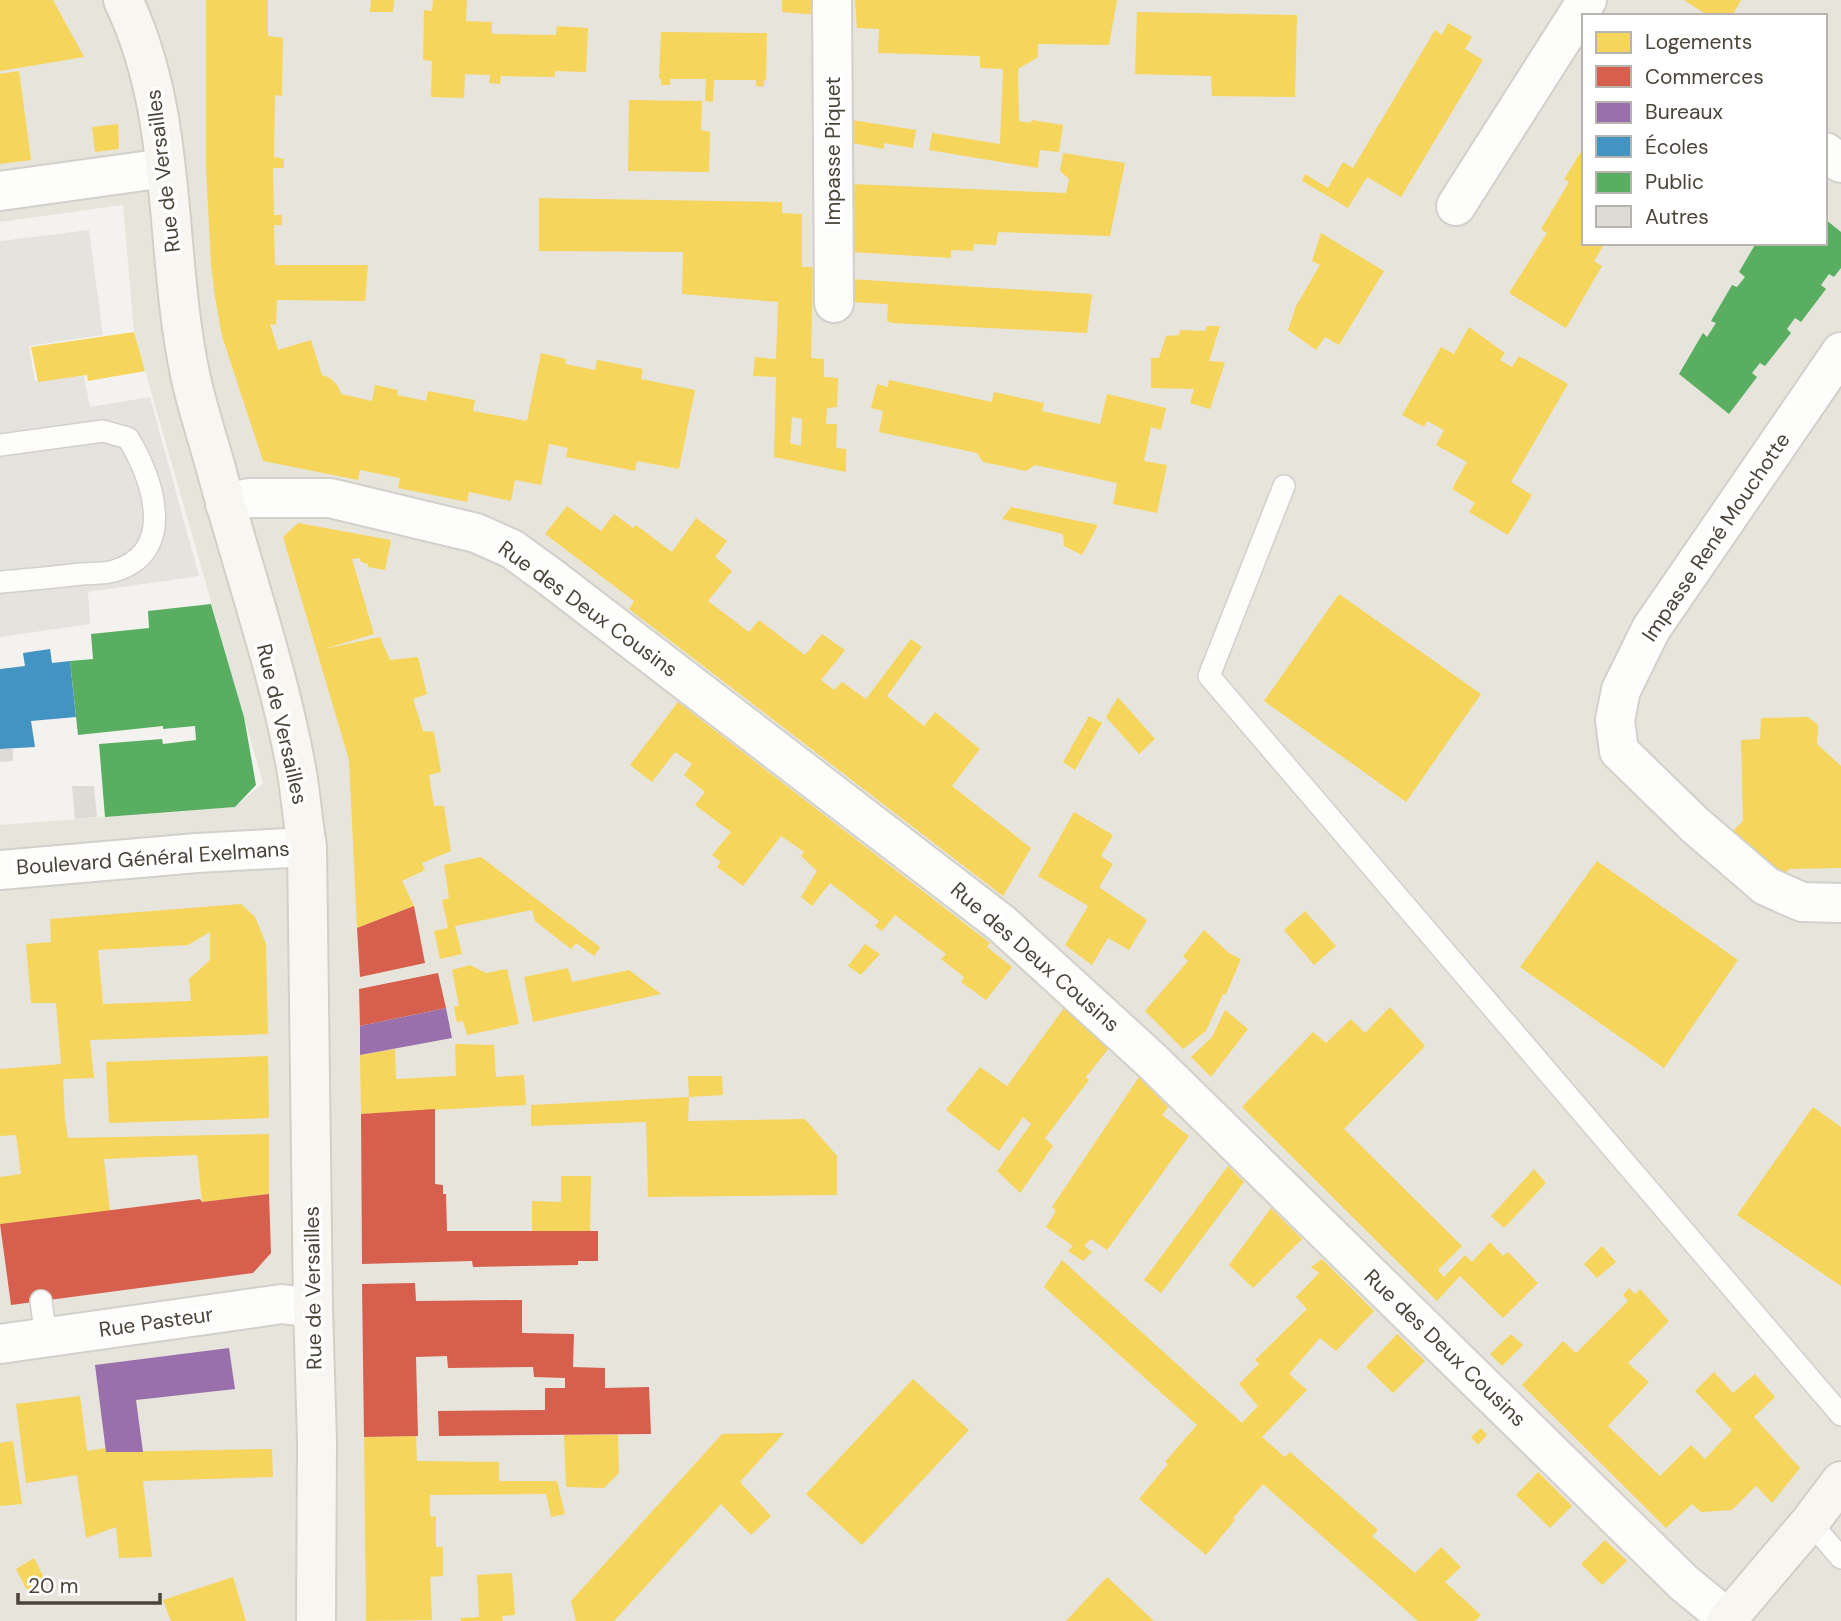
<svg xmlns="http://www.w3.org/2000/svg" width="1841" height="1621" font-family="'DM Sans',sans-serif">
<rect width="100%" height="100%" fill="#f4f2ee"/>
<path fill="#e7e4dc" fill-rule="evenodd" d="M 0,0 L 1841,0 L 1841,1621 L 0,1621 L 0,825 L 235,807 L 263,783 L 134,332 L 123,205 L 0,222 ZM 1584,16 L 1825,16 L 1825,243 L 1584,243 Z"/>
<path fill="#e6e3df" d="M 89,230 L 103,335 L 29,346 L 35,381 L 84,376 L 90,407 L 150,397 L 199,576 L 88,592 L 90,624 L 0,637 L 0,241 Z"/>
<g fill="#f6d55c" fill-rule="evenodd">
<path d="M 0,0 L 53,0 L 84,57 L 0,71 Z"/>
<path d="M 206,0 L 268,0 L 268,36 L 283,38 L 282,96 L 275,95 L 274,157 L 284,159 L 284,168 L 273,168 L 274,215 L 282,215 L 282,225 L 274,225 L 275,265 L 368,265 L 365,301 L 277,300 L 276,325 L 270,324 L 278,350 L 311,340 L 322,375 L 330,378 L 338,386 L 341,394 L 372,401 L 375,385 L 398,390 L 397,395 L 426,401 L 428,391 L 475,400 L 473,411 L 527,421 L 541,353 L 566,359 L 565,364 L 595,370 L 597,360 L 643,369 L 641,379 L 695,390 L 679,469 L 637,461 L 635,471 L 566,457 L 568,448 L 549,444 L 541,485 L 515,480 L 511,501 L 469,492 L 467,502 L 398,488 L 400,478 L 360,470 L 358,480 L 263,461 L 222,336 L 215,297 L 211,265 L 206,167 Z"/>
<path d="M 371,0 L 394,0 L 393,12 L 370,12 Z"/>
<path d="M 433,0 L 467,0 L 466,21 L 492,22 L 492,34 L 556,35 L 557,26 L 588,28 L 586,72 L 555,71 L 555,77 L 501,76 L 500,84 L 489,83 L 490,75 L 465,74 L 464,98 L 431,97 L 432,61 L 423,60 L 424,10 L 432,11 Z"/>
<path d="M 782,0 L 819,0 L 819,15 L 782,12 Z"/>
<path d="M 855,0 L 1117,0 L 1109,45 L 1038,44 L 1038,57 L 1018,69 L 1019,121 L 1031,123 L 1032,120 L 1063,125 L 1059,152 L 1040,150 L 1038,168 L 929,150 L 932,133 L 1000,144 L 1003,69 L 980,68 L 980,56 L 878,53 L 879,29 L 857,28 Z"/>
<path d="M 1684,0 L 1741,0 L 1732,16 L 1709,16 Z"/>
<path d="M 1137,12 L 1297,15 L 1295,97 L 1212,96 L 1211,76 L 1135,74 Z"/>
<path d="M 1448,23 L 1472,37 L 1465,49 L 1483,60 L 1401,197 L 1367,177 L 1348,208 L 1302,181 L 1305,174 L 1328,188 L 1343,162 L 1353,168 L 1435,30 L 1442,35 Z"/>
<path d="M 661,32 L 767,33 L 766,81 L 764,80 L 764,87 L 756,86 L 756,80 L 714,80 L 713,102 L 705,101 L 706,79 L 670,79 L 670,85 L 661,85 L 661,79 L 659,79 Z"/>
<path d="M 19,71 L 31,160 L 0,164 L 0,74 Z"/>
<path d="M 629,100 L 702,101 L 701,130 L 710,132 L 709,172 L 628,171 Z"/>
<path d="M 852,120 L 916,130 L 913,148 L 884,143 L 884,149 L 852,143 Z"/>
<path d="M 118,124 L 119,149 L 95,152 L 92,127 Z"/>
<path d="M 1584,147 L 1584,243 L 1605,243 L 1594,261 L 1602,266 L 1566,328 L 1509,293 L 1547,233 L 1541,229 L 1569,182 L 1564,179 Z"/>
<path d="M 1063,153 L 1125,163 L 1110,236 L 998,232 L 996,245 L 974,244 L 973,251 L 951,250 L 951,258 L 850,252 L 851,184 L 1066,193 L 1069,179 L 1060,171 Z"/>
<path d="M 539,198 L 782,202 L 782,213 L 802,214 L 802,267 L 813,267 L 811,358 L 824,359 L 824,377 L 838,378 L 837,407 L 827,408 L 826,424 L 837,424 L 836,448 L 846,449 L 846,472 L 774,457 L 776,377 L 753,376 L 755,357 L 776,359 L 778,302 L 682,294 L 683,252 L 539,251 ZM 792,417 L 802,419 L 801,446 L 790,443 Z"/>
<path d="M 1321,233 L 1384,271 L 1339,345 L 1325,337 L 1316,350 L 1288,330 L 1296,306 L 1320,265 L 1312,261 Z"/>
<path d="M 849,279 L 1092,294 L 1087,333 L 892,323 L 887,321 L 888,304 L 849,302 Z"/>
<path d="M 1207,326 L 1220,326 L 1209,361 L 1225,362 L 1210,409 L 1190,403 L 1194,389 L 1151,388 L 1151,358 L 1159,358 L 1166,336 L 1179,335 L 1180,330 L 1205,331 Z"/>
<path d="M 1469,327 L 1505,353 L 1500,360 L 1512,367 L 1519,356 L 1568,384 L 1511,482 L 1532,495 L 1508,535 L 1469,512 L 1475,503 L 1452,489 L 1467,462 L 1436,445 L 1444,430 L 1427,421 L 1424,427 L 1402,415 L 1441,347 L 1454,354 Z"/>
<path d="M 134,332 L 145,371 L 88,381 L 87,375 L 38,382 L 31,347 Z"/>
<path d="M 889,380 L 992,402 L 994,392 L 1044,403 L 1042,411 L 1100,424 L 1107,394 L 1166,408 L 1161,430 L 1151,427 L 1144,461 L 1167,465 L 1157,513 L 1113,504 L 1117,483 L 1035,465 L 1026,471 L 983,462 L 977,453 L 879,432 L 883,411 L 871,408 L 877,384 L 888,387 Z"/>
<path d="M 567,506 L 601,531 L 614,514 L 633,528 L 636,525 L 672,552 L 696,518 L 727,541 L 715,557 L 732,571 L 708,601 L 749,632 L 759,620 L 805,655 L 822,634 L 845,650 L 821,680 L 834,690 L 842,682 L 866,699 L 911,639 L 922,647 L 887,696 L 924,726 L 935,712 L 980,749 L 952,786 L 1031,848 L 1003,896 L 629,609 L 634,601 L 545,534 Z"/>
<path d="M 1011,507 L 1098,525 L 1082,555 L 1064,546 L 1063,534 L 1002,519 Z"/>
<path d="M 298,523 L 391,540 L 385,570 L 368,567 L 368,564 L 361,562 L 360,558 L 352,559 L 374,634 L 324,649 L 380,637 L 390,660 L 418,657 L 427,694 L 413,699 L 423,731 L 434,732 L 441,772 L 429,775 L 434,806 L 444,806 L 451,851 L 422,863 L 425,870 L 402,881 L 414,906 L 357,928 L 349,760 L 283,537 Z"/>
<path d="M 1339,594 L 1481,694 L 1406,802 L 1264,701 Z"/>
<path d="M 1118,697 L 1155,739 L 1139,754 L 1106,717 Z"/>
<path d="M 678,702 L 990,943 L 987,947 L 1012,967 L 986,1000 L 961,982 L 964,977 L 941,959 L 946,954 L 895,915 L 882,931 L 875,926 L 879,921 L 830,883 L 812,906 L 801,897 L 817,871 L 801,856 L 804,852 L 781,836 L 743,886 L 717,867 L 721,862 L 712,855 L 731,832 L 695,805 L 705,792 L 684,775 L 692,764 L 675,752 L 652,782 L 630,765 Z"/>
<path d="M 1089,716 L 1102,723 L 1075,770 L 1063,762 Z"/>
<path d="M 1808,717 L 1818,725 L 1817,744 L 1841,766 L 1841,868 L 1789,869 L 1778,881 L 1729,835 L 1743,821 L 1741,740 L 1760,739 L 1761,718 Z"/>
<path d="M 1074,812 L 1113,835 L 1101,856 L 1113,864 L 1099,887 L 1147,920 L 1129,950 L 1108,938 L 1092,965 L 1065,945 L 1088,906 L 1038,876 Z"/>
<path d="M 481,857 L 600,947 L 594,956 L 576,943 L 571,949 L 535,921 L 532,910 L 455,926 L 462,954 L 440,959 L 434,931 L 448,928 L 442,900 L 449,898 L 444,865 Z"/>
<path d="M 1597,861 L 1738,960 L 1664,1068 L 1520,967 Z"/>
<path d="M 241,904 L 255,917 L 266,944 L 268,1034 L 90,1040 L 94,1078 L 63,1079 L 65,1120 L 68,1138 L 269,1134 L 269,1194 L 202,1202 L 197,1155 L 104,1159 L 110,1211 L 0,1224 L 0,1177 L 21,1174 L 16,1135 L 0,1136 L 0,1069 L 61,1064 L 56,1003 L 31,1003 L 26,944 L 51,942 L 50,919 ZM 210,932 L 210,960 L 189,979 L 191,1001 L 103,1004 L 98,950 L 188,945 Z"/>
<path d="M 1305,911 L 1336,946 L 1314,965 L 1284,930 Z"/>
<path d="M 1204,930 L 1229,953 L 1241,959 L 1226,994 L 1223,994 L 1206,1031 L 1183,1049 L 1145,1011 L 1188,961 L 1183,956 Z"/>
<path d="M 865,944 L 880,954 L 861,975 L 848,966 Z"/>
<path d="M 470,965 L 486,973 L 507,969 L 519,1024 L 467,1035 L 463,1021 L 457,1022 L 455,1014 L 454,1006 L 459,1006 L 452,970 Z"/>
<path d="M 568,968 L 572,982 L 629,970 L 661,994 L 533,1022 L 524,977 Z"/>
<path d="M 1390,1007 L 1425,1046 L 1344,1129 L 1462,1246 L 1438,1270 L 1444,1277 L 1465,1255 L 1472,1262 L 1490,1242 L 1503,1256 L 1508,1252 L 1538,1283 L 1503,1318 L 1460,1276 L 1437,1301 L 1242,1107 L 1313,1032 L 1326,1043 L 1351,1019 L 1365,1033 Z"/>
<path d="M 1064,1008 L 1089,1027 L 1109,1048 L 1086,1077 L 1089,1080 L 1045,1138 L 1053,1146 L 1020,1193 L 997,1171 L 1031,1124 L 1023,1117 L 999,1151 L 946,1110 L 980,1067 L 1007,1086 Z"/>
<path d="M 1225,1010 L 1248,1029 L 1211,1077 L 1191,1057 L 1212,1037 Z"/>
<path d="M 455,1044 L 494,1045 L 496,1077 L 524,1075 L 526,1105 L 361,1114 L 360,1055 L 395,1049 L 396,1079 L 456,1076 Z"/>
<path d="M 268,1056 L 269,1118 L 109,1123 L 106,1062 Z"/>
<path d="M 688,1076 L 722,1076 L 723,1095 L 689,1097 Z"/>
<path d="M 1139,1077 L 1168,1107 L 1162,1115 L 1189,1136 L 1107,1250 L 1091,1239 L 1084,1246 L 1092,1252 L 1083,1261 L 1068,1251 L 1073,1246 L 1046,1227 L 1056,1211 L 1052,1207 Z"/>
<path d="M 689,1097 L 688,1121 L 805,1119 L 837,1156 L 837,1195 L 648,1197 L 646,1122 L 531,1126 L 531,1105 Z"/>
<path d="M 1813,1107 L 1841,1127 L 1841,1286 L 1737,1215 Z"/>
<path d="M 1228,1166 L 1244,1182 L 1161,1293 L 1144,1280 Z"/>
<path d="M 1534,1169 L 1546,1183 L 1504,1228 L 1491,1216 Z"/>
<path d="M 561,1176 L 591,1176 L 590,1231 L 532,1231 L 532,1201 L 561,1202 Z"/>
<path d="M 1271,1208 L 1302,1239 L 1253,1288 L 1229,1265 Z"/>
<path d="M 1602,1246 L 1616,1262 L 1597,1278 L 1584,1264 Z"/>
<path d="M 1322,1259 L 1374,1311 L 1336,1351 L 1320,1338 L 1289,1374 L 1307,1390 L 1262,1437 L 1285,1457 L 1290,1452 L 1378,1530 L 1372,1536 L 1415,1573 L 1441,1547 L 1461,1567 L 1445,1582 L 1481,1615 L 1475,1621 L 1418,1621 L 1263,1484 L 1233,1518 L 1235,1520 L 1206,1555 L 1139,1499 L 1168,1464 L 1165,1462 L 1197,1425 L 1044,1287 L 1062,1260 L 1242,1423 L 1258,1406 L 1239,1384 L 1259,1364 L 1255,1360 L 1307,1309 L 1296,1297 L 1319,1273 L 1311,1267 Z"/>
<path d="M 1629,1288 L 1635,1294 L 1640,1289 L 1669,1321 L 1628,1363 L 1649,1382 L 1608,1426 L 1660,1476 L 1691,1445 L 1705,1459 L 1732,1430 L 1695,1391 L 1714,1372 L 1733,1393 L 1755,1374 L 1775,1397 L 1754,1417 L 1800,1468 L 1772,1503 L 1756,1486 L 1732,1510 L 1701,1512 L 1692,1504 L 1666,1528 L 1522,1385 L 1563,1341 L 1576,1353 L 1628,1301 L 1623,1295 Z"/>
<path d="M 1397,1334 L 1425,1361 L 1393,1393 L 1366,1367 Z"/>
<path d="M 1511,1334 L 1523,1345 L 1502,1366 L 1490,1354 Z"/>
<path d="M 913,1379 L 969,1430 L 862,1545 L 806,1494 Z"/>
<path d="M 80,1396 L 87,1451 L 105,1448 L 106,1452 L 272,1449 L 273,1477 L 143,1481 L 152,1557 L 119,1558 L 116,1527 L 86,1538 L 77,1475 L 26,1483 L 16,1404 Z"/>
<path d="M 1481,1428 L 1487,1435 L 1478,1445 L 1471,1437 Z"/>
<path d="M 784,1433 L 740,1482 L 771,1516 L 751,1535 L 721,1504 L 614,1621 L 576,1621 L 571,1601 L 722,1434 Z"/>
<path d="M 564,1435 L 618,1435 L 619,1473 L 604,1488 L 566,1487 Z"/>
<path d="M 416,1436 L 417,1461 L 499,1462 L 499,1481 L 557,1481 L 565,1514 L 551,1517 L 546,1494 L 430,1495 L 430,1516 L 436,1517 L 436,1547 L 443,1547 L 443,1576 L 430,1577 L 432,1620 L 366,1621 L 364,1437 Z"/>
<path d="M 13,1441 L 22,1504 L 0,1506 L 0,1443 Z"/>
<path d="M 1538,1472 L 1572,1506 L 1550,1528 L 1516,1495 Z"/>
<path d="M 1605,1540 L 1627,1561 L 1602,1585 L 1581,1564 Z"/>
<path d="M 34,1558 L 46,1582 L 28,1592 L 16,1569 Z"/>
<path d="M 512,1573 L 515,1615 L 502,1616 L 503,1621 L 461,1621 L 461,1618 L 479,1617 L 477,1575 Z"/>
<path d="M 233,1577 L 246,1621 L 171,1621 L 163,1600 Z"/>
<path d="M 1107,1577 L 1154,1621 L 1066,1621 Z"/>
</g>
<g fill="#d6604d">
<path d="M 414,906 L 425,963 L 360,977 L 357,928 Z"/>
<path d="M 438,973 L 446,1008 L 360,1026 L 359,989 Z"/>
<path d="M 435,1109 L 435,1184 L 443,1185 L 443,1194 L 446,1194 L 447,1231 L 598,1231 L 598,1261 L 578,1261 L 578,1265 L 473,1267 L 472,1261 L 362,1264 L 361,1114 Z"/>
<path d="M 269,1194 L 271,1253 L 253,1273 L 11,1305 L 0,1224 L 200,1199 L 202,1202 Z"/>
<path d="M 415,1283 L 416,1301 L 522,1300 L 522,1333 L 574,1334 L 573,1367 L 605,1368 L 605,1388 L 649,1387 L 651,1434 L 439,1436 L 438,1411 L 545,1410 L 545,1388 L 565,1388 L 565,1378 L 534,1377 L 533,1367 L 448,1368 L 447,1356 L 416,1357 L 418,1436 L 364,1437 L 362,1284 Z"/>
</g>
<g fill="#9970ab">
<path d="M 446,1008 L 452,1038 L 360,1055 L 360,1026 Z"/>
<path d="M 229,1348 L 235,1389 L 136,1400 L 143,1452 L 106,1452 L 95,1365 Z"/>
</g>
<path fill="#4393c3" d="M 50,649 L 52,663 L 70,661 L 76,717 L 31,721 L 35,747 L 0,749 L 0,669 L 25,666 L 23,653 Z"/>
<g fill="#5aae61">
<path d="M 1825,219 L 1841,232 L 1841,268 L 1834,277 L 1829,274 L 1821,285 L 1826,289 L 1801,322 L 1795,318 L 1787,329 L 1791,333 L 1765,366 L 1760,363 L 1752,373 L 1757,377 L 1729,414 L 1679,374 L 1703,333 L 1707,337 L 1716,323 L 1711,321 L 1732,285 L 1737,287 L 1745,277 L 1739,272 L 1756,243 L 1825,243 Z"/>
<path d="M 211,604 L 244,717 L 256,785 L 235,807 L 105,817 L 99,744 L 162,739 L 163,744 L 196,740 L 195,726 L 163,729 L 163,726 L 78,735 L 70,661 L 93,659 L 91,634 L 149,628 L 148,611 Z"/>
</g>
<g fill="#dedbd6">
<path d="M 0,749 L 13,749 L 13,761 L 0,762 Z"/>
<path d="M 72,786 L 94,786 L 97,817 L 75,819 Z"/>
</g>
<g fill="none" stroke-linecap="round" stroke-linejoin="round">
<g stroke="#d2d0cb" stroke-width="24">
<g id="lane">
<path d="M 0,445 L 103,431 L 128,438 C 152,478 179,552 114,571 C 104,574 91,573 81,574 C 54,577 27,580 0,582"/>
<path d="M 1284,486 L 1209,676 L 1841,1415"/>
<path d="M 41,1301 L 46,1337"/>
<path d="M 1810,1522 L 1841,1558"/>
</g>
</g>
<g stroke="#d2d0cb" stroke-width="42">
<g id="street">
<path d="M 832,0 L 834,303"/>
<path d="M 1825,152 L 1841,163"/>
<path d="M 0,191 L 165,168"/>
<path d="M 1456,206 L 1587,0"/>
<path d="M 1841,352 L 1651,629 L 1621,690 L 1615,720 L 1619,751 L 1695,825 L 1766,886 L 1802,902 L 1841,903"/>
<path d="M 225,504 L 249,498 L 330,498 L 476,533 L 512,549 L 553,579 L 1001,923 L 1151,1060 L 1684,1583 L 1728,1619"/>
<path d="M 0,870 L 197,853 L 307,847"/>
<path d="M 0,1344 L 282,1304 L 313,1308"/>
</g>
</g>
<g stroke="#d3cfc5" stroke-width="42">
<g id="secondary">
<path d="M 123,0 C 179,116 164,250 190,374 C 197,408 209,442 218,476 C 244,573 280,675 297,773 C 301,798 303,823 307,847 L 313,1308 L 317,1441 L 316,1621"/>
<path d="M 1726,1621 L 1810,1522 L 1841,1481"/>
</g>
</g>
<use href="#lane" stroke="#fdfdfc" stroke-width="21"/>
<use href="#street" stroke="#fdfdfc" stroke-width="38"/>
<use href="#secondary" stroke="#f7f6f1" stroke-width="38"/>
</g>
<g text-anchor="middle" stroke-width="7" stroke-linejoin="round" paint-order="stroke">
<g font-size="21" fill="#4b4439" stroke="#fff">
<text transform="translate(833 151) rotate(-90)" y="7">Impasse Piquet</text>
<text transform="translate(163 171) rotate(-97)" y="7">Rue de Versailles</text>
<text transform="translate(1716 537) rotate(-56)" y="7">Impasse René Mouchotte</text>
<text transform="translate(588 609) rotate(36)" y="7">Rue des Deux Cousins</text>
<text transform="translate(282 724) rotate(77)" y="7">Rue de Versailles</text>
<text transform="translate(153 858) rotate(-4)" y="7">Boulevard Général Exelmans</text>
<text transform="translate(1035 957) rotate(41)" y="7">Rue des Deux Cousins</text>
<text transform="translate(313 1288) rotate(-91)" y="7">Rue de Versailles</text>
<text transform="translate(156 1322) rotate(-8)" y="7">Rue Pasteur</text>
<text transform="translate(1445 1348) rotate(44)" y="7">Rue des Deux Cousins</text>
</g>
</g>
<rect x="1582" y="14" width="245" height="231" fill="#ffffff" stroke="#b7b4b0" stroke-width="2"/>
<rect x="1596" y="32" width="35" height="21" fill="#f6d55c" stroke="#b7b4b0" stroke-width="2"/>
<text x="1645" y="49" font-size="21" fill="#4b4439">Logements</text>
<rect x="1596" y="66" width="35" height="21" fill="#d6604d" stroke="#b7b4b0" stroke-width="2"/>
<text x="1645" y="84" font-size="21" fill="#4b4439">Commerces</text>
<rect x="1596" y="102" width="35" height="21" fill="#9970ab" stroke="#b7b4b0" stroke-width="2"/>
<text x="1645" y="119" font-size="21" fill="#4b4439">Bureaux</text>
<rect x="1596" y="136" width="35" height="21" fill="#4393c3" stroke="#b7b4b0" stroke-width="2"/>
<text x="1645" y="154" font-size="21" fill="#4b4439">Écoles</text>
<rect x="1596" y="172" width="35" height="21" fill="#5aae61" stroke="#b7b4b0" stroke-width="2"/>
<text x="1645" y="189" font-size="21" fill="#4b4439">Public</text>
<rect x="1596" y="206" width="35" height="21" fill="#dedbd6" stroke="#b7b4b0" stroke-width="2"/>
<text x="1645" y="224" font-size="21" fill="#4b4439">Autres</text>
<path d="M18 1593v10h142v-10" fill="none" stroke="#4b4439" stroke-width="3.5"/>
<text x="28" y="1593" font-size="21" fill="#4b4439" stroke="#ffffff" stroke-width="5" paint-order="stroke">20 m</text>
</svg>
